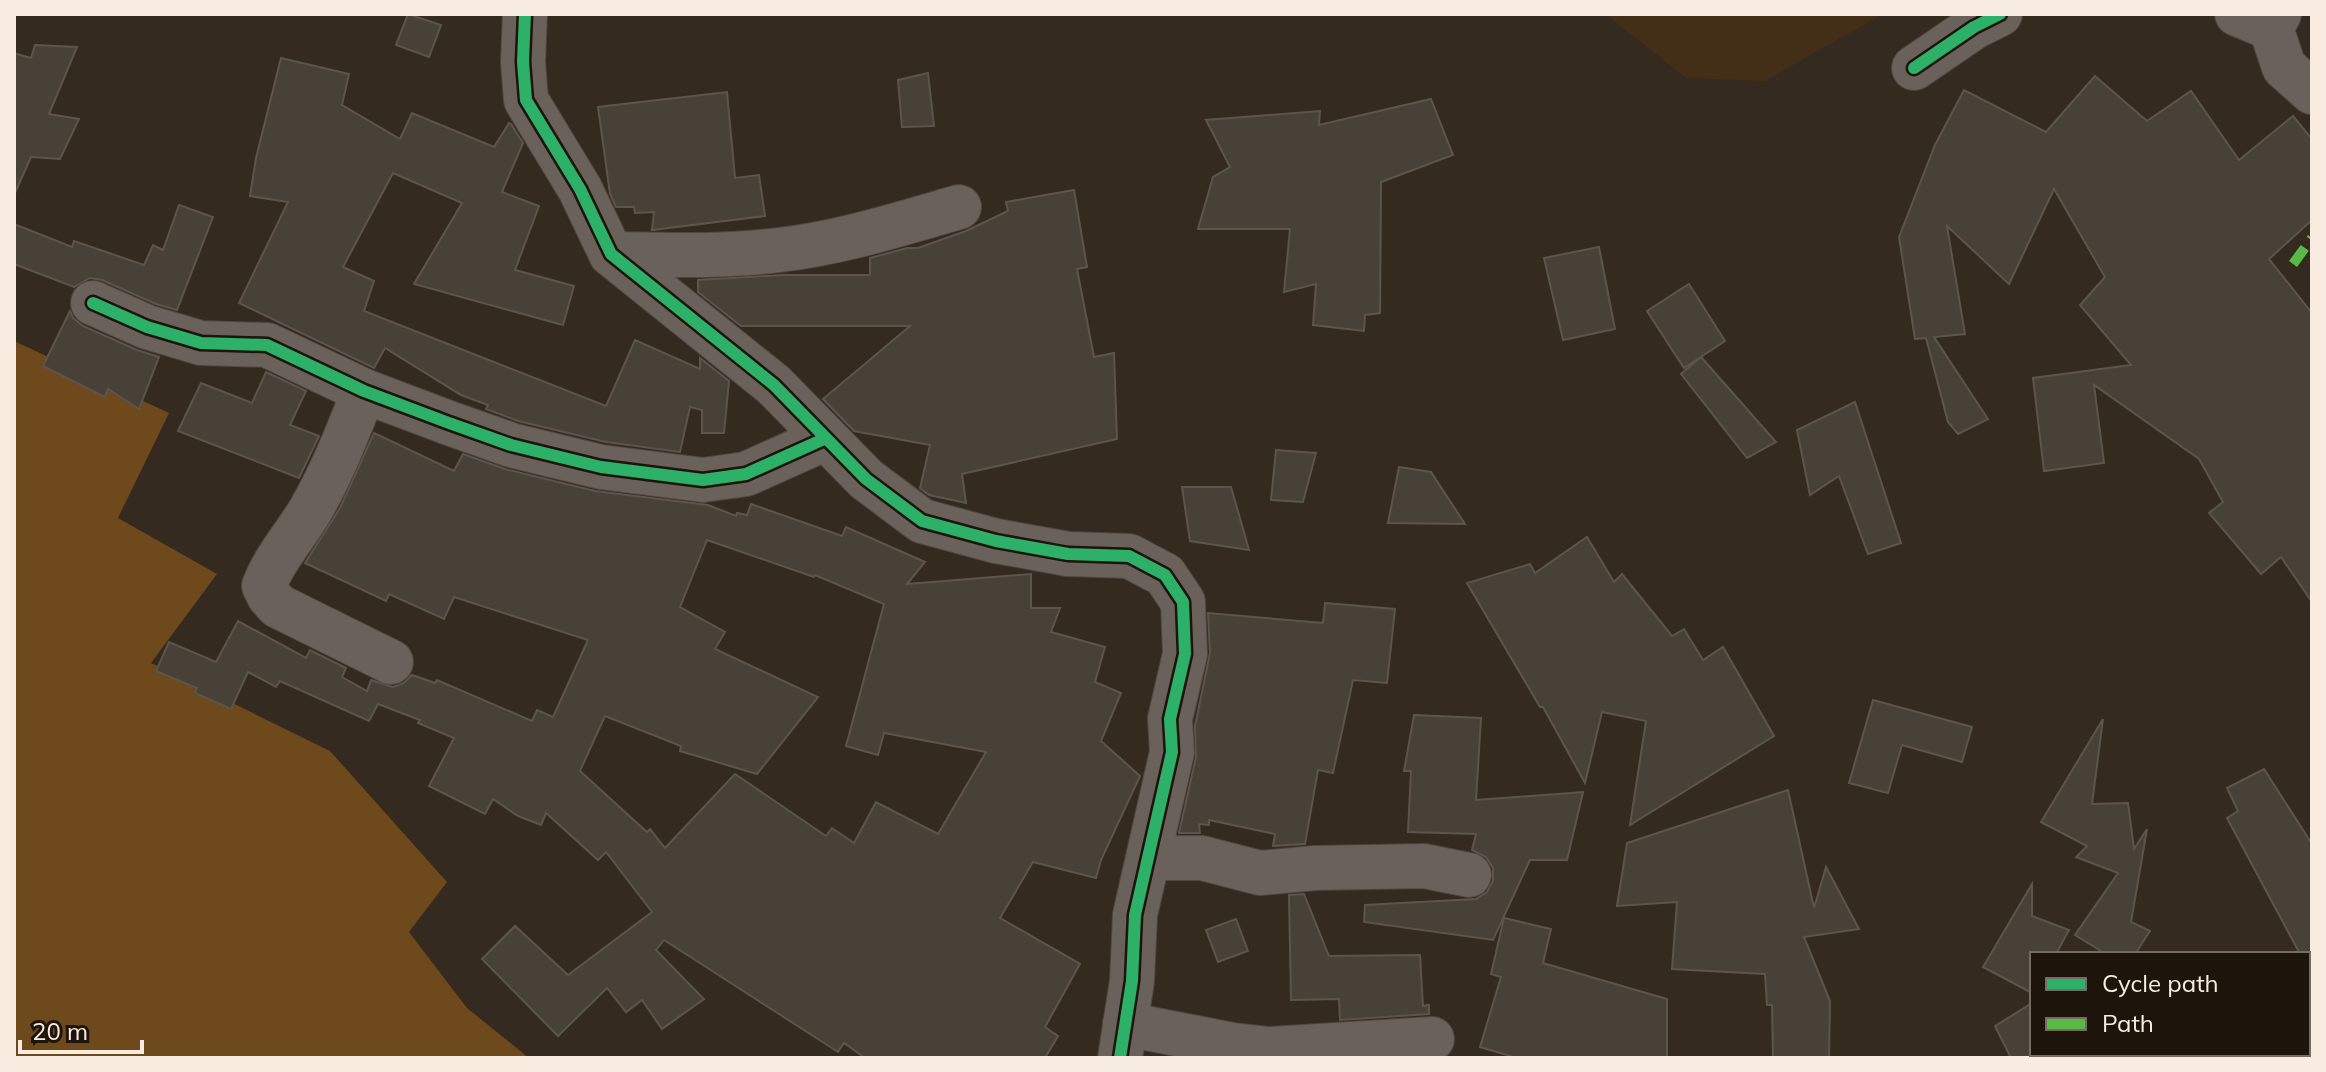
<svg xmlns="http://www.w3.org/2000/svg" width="2326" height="1072" font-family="Mulish,sans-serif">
<rect width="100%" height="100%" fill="#342a1f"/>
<path fill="#432e17" d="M 1605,14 L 1883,14 L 1765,81 L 1686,78 Z"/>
<path fill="#6e491c" d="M 14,341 L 169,413 L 118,518 L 217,574 L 151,663 L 330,751 L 447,882 L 409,932 L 467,1008 L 529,1058 L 14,1058 Z"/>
<g fill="#484138" stroke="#5d554c" stroke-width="2" fill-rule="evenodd">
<path d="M 408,14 L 441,25 L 429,57 L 396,45 Z"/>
<path d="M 35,45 L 77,47 L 49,114 L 79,119 L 60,159 L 31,157 L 14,195 L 14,53 L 31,58 Z"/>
<path d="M 281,58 L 349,74 L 342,105 L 400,139 L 412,113 L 494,147 L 509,123 L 511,124 L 523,143 L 502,192 L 539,206 L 515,270 L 574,286 L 563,325 L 414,284 L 462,203 L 393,173 L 343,267 L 374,281 L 364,311 L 606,406 L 635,340 L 700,369 L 700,358 L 729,381 L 724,433 L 702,433 L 702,410 L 690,407 L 680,452 L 606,442 L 518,421 L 486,409 L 488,405 L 461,395 L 385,348 L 374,368 L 239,303 L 288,202 L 250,196 L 256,158 Z"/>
<path d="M 928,73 L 934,126 L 902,127 L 898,80 Z"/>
<path d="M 2095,76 L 2147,121 L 2191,91 L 2239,160 L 2293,116 L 2312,139 L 2312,220 L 2269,259 L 2312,313 L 2312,602 L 2281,557 L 2261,574 L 2209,513 L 2223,502 L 2199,459 L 2094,385 L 2104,463 L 2044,471 L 2033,378 L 2131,365 L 2080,305 L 2105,277 L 2054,189 L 2009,284 L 1947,226 L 1965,334 L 1934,337 L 1988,419 L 1958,434 L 1948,422 L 1926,338 L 1915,339 L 1899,237 L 1935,145 L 1964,90 L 2046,132 Z"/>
<path d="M 727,92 L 735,178 L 759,175 L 765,216 L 652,230 L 654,212 L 635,213 L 634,207 L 616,207 L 610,194 L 598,107 Z"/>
<path d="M 1431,99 L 1453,155 L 1381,182 L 1380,313 L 1365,315 L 1364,331 L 1313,325 L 1316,284 L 1284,292 L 1290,229 L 1198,229 L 1213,177 L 1230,167 L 1206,120 L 1320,111 L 1319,125 Z"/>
<path d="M 1074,190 L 1087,267 L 1077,269 L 1094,357 L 1114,353 L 1117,439 L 962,474 L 966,503 L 929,495 L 920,488 L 930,445 L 854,431 L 823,399 L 910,326 L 741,326 L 698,292 L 698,280 L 783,275 L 870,275 L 870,258 L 907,248 L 918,248 L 966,231 L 1008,211 L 1006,202 Z"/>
<path d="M 179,205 L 213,217 L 177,310 L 156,304 L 102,280 L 90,278 L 74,287 L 14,264 L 14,224 L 72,247 L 74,241 L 144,265 L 153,245 L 163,250 Z"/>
<path d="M 1599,247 L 1615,329 L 1563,340 L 1544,258 Z"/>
<path d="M 1689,284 L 1725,341 L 1684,368 L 1647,311 Z"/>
<path d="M 70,311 L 73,318 L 83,326 L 137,350 L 159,357 L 139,409 L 108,389 L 105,397 L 43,366 Z"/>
<path d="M 1701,357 L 1776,442 L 1747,458 L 1681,374 Z"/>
<path d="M 266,372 L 306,391 L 290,425 L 319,436 L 299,478 L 178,431 L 201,383 L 252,403 Z"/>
<path d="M 1855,402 L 1901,543 L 1868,554 L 1839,476 L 1810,495 L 1797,430 Z"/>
<path d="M 374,433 L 454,471 L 463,454 L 505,469 L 595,491 L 708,505 L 736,516 L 737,513 L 747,515 L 751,504 L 842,536 L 846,527 L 925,562 L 907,584 L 1031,574 L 1031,608 L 1060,608 L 1051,632 L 1105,647 L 1095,682 L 1121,693 L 1101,741 L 1140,776 L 1101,860 L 1096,878 L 1033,862 L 1000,918 L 1080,964 L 1045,1027 L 1058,1036 L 1045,1058 L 865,1058 L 844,1043 L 838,1052 L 664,940 L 656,950 L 704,999 L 662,1029 L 642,1000 L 626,1012 L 607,988 L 558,1036 L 482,959 L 515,926 L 568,975 L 652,912 L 606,852 L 598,860 L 546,813 L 541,825 L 518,816 L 493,799 L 485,814 L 429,786 L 454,738 L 418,723 L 420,720 L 378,704 L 369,721 L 280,681 L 276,687 L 248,672 L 231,709 L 195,693 L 197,688 L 156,671 L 169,642 L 216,662 L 238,621 L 306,658 L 310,650 L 346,668 L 342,677 L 367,691 L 371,680 L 393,687 L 404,683 L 412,675 L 435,683 L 437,680 L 532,721 L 537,710 L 553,717 L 588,640 L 454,597 L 444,619 L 389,594 L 386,601 L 305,563 L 340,508 ZM 707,540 L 814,577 L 815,575 L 884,604 L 846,746 L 878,755 L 884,733 L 986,752 L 938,834 L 876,802 L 854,843 L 832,828 L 826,836 L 735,774 L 665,848 L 650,829 L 647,832 L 580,771 L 605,716 L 681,746 L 680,751 L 757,774 L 818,697 L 715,649 L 725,632 L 680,607 Z"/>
<path d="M 1276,450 L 1316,453 L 1303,502 L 1271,500 Z"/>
<path d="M 1399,467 L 1431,472 L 1465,524 L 1388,523 Z"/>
<path d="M 1182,487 L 1231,487 L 1249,550 L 1190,541 Z"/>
<path d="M 1587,537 L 1614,582 L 1622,574 L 1672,636 L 1684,629 L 1703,660 L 1723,647 L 1774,736 L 1630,825 L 1646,721 L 1602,712 L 1585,783 L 1543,707 L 1540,707 L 1467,583 L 1530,564 L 1535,573 Z"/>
<path d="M 1325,603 L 1395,609 L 1387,683 L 1353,680 L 1333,773 L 1318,770 L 1305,844 L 1273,846 L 1275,834 L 1209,820 L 1209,825 L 1199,824 L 1200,833 L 1179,833 L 1196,757 L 1195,726 L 1210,653 L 1208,613 L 1323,623 Z"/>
<path d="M 1873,700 L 1972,727 L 1962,762 L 1902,745 L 1888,793 L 1849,783 Z"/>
<path d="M 1414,715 L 1481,718 L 1476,800 L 1583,792 L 1567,860 L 1530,860 L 1493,940 L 1364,922 L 1365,905 L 1476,899 L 1487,892 L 1493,881 L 1493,868 L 1486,857 L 1472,850 L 1476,834 L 1408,832 L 1411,771 L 1404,771 Z"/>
<path d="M 2103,719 L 2092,804 L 2128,803 L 2134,849 L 2147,829 L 2131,922 L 2150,931 L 2135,954 L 2106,954 L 2075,935 L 2118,873 L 2076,857 L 2087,846 L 2041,822 Z"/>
<path d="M 2264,769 L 2312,844 L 2312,975 L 2308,968 L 2308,954 L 2300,954 L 2227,818 L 2238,811 L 2227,788 Z"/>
<path d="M 1788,790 L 1814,908 L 1826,867 L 1859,929 L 1804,937 L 1830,1001 L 1829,1058 L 1773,1058 L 1772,1005 L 1767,1005 L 1765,974 L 1672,969 L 1677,902 L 1617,906 L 1627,843 Z"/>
<path d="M 2032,884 L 2032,916 L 2069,930 L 2056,954 L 2032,954 L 2032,993 L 1983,967 Z"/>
<path d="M 1304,894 L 1329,956 L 1420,955 L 1423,1006 L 1429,1005 L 1429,1014 L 1340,1020 L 1339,999 L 1291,1000 L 1289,895 Z"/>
<path d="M 1504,918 L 1551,929 L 1543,963 L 1667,999 L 1667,1058 L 1517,1058 L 1480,1047 L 1501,977 L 1491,974 Z"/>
<path d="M 1236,919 L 1248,951 L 1218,962 L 1206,930 Z"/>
<path d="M 2032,1003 L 2032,1058 L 2011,1058 L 1995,1026 Z"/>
</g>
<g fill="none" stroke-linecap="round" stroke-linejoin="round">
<g stroke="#4f463e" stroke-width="46">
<g id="minor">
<path d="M 525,14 L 523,62 L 526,100 L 580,189 L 611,254 L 774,385 L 866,479 L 922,521 L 996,541 L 1068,554 L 1129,556 L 1165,575 L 1183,602 L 1185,654 L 1170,719 L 1172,752 L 1135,915 L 1132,981 L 1120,1058"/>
<path d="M 2237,14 L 2271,28"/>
<path d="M 2279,14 L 2271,28 L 2284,67 L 2312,92"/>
<path d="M 1914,68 L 1974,27 L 2000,14"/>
<path d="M 611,254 C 667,255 724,257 779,250 C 840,243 900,224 959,207"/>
<path d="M 93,303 L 147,327 L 201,343 L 267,345 L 364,391 L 449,423 L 511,445 L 601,467 L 703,480 L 746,474 L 824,439"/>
<path d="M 364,391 C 348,432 332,473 310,511 C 295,536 274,559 264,586 L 269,596 L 278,606 L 391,662"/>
<path d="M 1149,858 L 1202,858 L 1260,873 L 1315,868 L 1424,866 L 1469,875"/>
<path d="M 1125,1024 L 1233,1045 L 1269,1049 L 1432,1039"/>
</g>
</g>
<use href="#minor" stroke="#6a625a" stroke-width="44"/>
<path stroke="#58b947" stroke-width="10" stroke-dasharray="20 10" stroke-linecap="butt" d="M 2293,264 L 2312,238"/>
<g stroke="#1d150c" stroke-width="17">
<g id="cycleway">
<path d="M 525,14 L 523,62 L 526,100 L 580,189 L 611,254 L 774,385 L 866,479 L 922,521 L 996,541 L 1068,554 L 1129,556 L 1165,575 L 1183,602 L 1185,654 L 1170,719 L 1172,752 L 1135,915 L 1132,981 L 1120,1058"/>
<path d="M 1914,68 L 1974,27 L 2000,14"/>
<path d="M 93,303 L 147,327 L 201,343 L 267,345 L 364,391 L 449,423 L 511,445 L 601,467 L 703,480 L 746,474 L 824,439"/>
</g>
</g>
<use href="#cycleway" stroke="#2db169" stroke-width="12"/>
</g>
<rect width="2326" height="1072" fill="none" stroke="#f8ece0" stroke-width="32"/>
<rect x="2030" y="952" width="280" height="104" fill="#1d150c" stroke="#756b61" stroke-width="2"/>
<rect x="2046" y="978" width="40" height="12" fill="#2db169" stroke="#756b61" stroke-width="2"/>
<text x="2102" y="992" font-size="24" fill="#f8ece0">Cycle path</text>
<rect x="2046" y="1018" width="40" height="12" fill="#58b947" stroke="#756b61" stroke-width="2"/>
<text x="2102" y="1032" font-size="24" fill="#f8ece0">Path</text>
<path d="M20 1040v12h122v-12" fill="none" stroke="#f8ece0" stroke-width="4"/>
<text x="32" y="1040" font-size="24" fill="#f8ece0" stroke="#1d150c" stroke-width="6" paint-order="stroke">20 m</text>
</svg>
